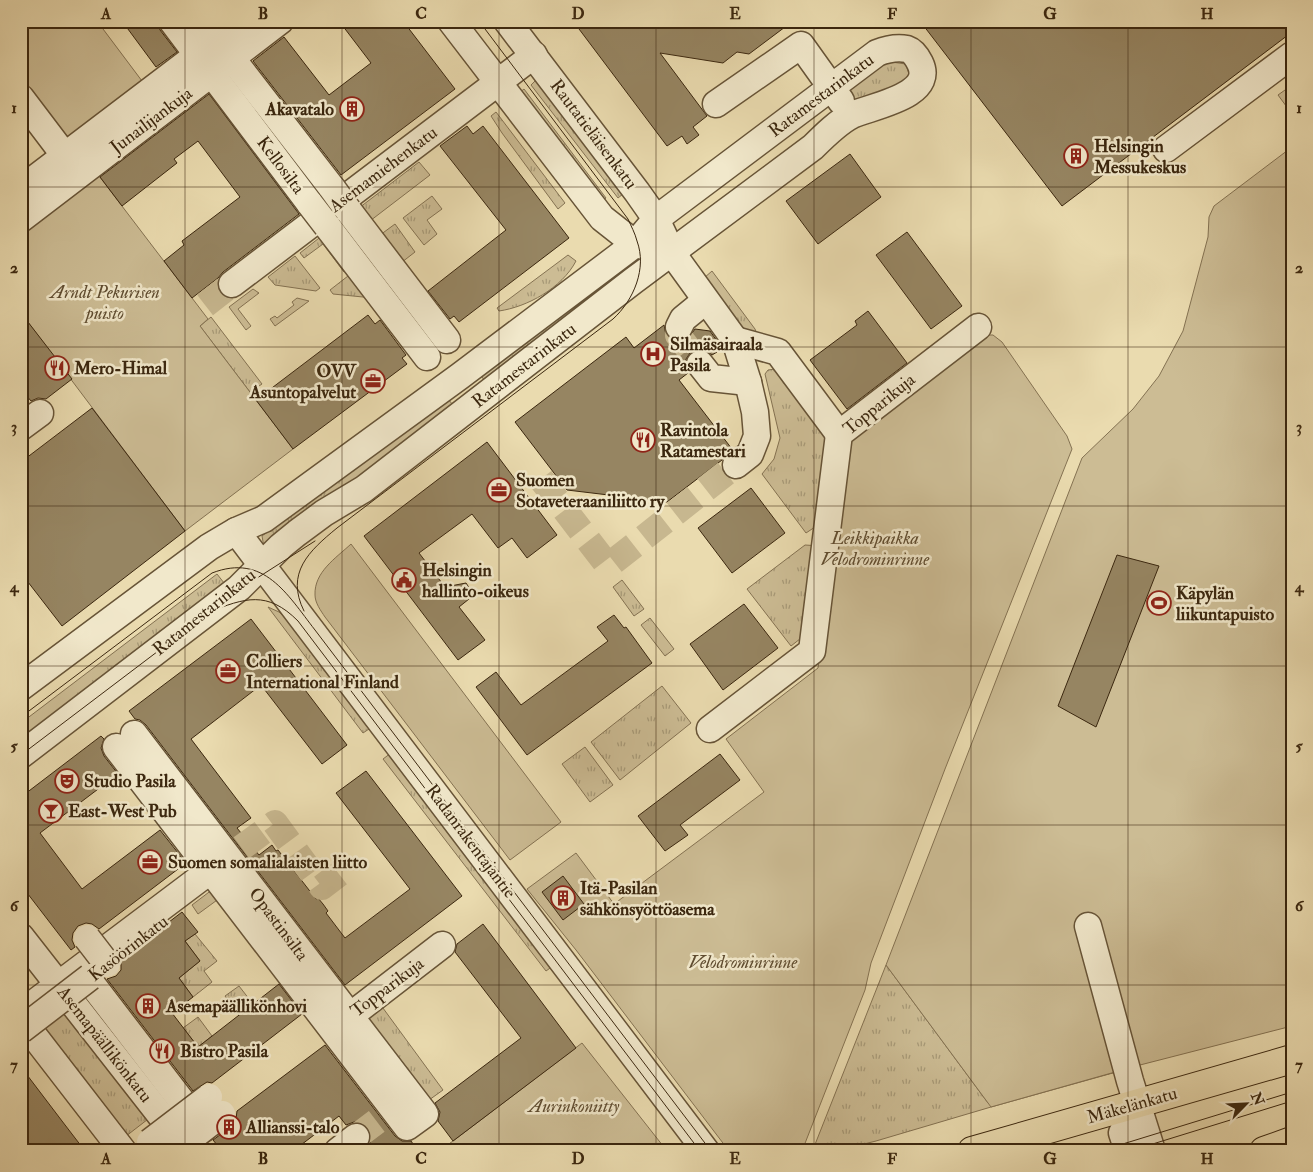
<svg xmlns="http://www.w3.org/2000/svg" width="1313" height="1172" font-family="'IM FELL Double Pica',serif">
<defs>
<pattern id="grass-tufts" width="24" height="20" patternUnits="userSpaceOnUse" patternTransform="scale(1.25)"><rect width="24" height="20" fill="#ccbc94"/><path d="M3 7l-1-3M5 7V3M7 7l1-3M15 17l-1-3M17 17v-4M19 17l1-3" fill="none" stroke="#a79977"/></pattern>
</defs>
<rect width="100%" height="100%" fill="#eadbaf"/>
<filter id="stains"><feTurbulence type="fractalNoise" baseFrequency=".004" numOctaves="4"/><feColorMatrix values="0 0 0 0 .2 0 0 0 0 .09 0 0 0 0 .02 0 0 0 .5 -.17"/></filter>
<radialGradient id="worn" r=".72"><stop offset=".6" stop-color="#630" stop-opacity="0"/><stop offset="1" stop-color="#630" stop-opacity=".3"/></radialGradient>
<g fill="url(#grass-tufts)" stroke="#847252">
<path d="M 891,62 L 906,64 L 909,74 L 904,83 L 858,100 L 852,98 L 848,87 L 880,66 Z"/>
<path d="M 536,80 L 623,194 L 618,198 L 531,85 Z"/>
<path d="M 524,89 L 606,198 L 601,202 L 519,93 Z"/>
<path d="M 496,112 L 565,203 L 558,209 L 502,133 L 491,116 Z"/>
<path d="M 419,162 L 430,175 L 366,224 L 355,211 Z"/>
<path d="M 432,196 L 442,209 L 427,220 L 437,234 L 424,245 L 403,218 Z"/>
<path d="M 395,224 L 415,252 L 397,266 L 376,238 Z"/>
<path d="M 328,231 L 354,265 L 344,272 L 323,244 L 304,258 L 300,253 Z"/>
<path d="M 568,255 L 576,261 C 562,288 527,307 499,311 L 497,308 Z"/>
<path d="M 295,256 L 320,288 L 316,291 L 275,285 L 268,277 Z"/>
<path d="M 357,269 L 373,298 L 333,294 L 330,290 Z"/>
<path d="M 712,271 L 755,329 L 757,334 L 745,332 L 704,278 Z"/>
<path d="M 253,289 L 259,293 L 238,309 L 251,326 L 246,330 L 229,307 Z"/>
<path d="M 587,293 L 594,302 L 486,383 L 480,374 Z"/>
<path d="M 297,298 L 309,301 L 275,326 L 270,319 L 275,316 L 277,318 L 294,305 L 292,302 Z"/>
<path d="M 211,317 L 262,384 L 250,392 L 200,326 Z"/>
<path d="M 775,369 L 826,432 L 815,527 L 806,533 L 762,474 L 774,459 L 780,438 L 765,374 L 768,370 Z"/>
<path d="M 447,398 L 454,406 L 264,547 L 262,536 Z"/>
<path d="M 805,545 L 821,546 L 805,635 L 791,646 L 747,589 Z"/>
<path d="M 217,574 L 228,588 L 21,746 L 21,723 Z"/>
<path d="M 622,580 L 644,609 L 634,616 L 613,587 Z"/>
<path d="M 268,607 L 279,612 L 288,620 L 372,727 L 363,733 Z"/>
<path d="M 650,618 L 674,649 L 665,656 L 641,625 Z"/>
<path d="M 662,686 L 691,723 L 620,780 L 591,742 Z"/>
<path d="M 585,747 L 613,785 L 590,802 L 562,764 Z"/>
<path d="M 391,753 L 553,966 L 546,971 C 492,900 437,830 383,759 Z"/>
<path d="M 217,886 L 224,895 L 198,914 L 192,905 Z"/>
<path d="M 195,934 L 217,961 L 204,971 L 212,982 L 193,997 L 179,978 L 200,961 L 185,941 Z"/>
<path d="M 886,965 L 988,1103 L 1120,1071 L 991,1107 L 876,1141 L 836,1151 L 816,1151 L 814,1147 Z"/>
<path d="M 239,986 L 253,1004 L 239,1015 L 225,996 Z"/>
<path d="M 380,1004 L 443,1090 L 429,1100 L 365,1015 Z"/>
<path d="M 66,1005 L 152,1116 L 121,1140 L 36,1029 Z"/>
<path d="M 198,1017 L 212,1036 L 198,1047 L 183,1028 Z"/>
</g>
<g fill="#ccbc94" stroke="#847252">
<path d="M 21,21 L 97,21 L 145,85 L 67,143 L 21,82 Z"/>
<path d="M 1292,85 L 1292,114 L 1278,95 Z"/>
<path d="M 1292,147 L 1292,1026 L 1140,1065 L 991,1107 L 886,965 L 1082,458 L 1133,409 L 1159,376 L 1183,331 L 1208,237 L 1209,217 L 1214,206 Z"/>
<path d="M 93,168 L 208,319 L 200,326 L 293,449 L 185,531 L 21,313 L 21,223 Z"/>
<path d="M 986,335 L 993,335 L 1002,342 L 1067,436 L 1072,449 L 945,769 L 871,963 L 865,990 L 802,1151 L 729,1151 L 576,950 L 527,889 L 576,853 L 614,904 L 764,792 L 726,739 L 818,668 L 846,438 Z"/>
<path d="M 351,544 L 561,822 L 510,860 L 325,617 C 321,611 315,603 315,595 C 314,572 336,558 351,544 Z"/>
<path d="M 582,1043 L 667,1151 L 439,1151 L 453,1141 Z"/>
</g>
<g fill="#968562" stroke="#3b270f">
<path d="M 122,21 L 157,21 L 160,30 L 177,52 L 156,67 Z"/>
<path d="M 339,21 L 403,21 L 455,89 L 341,175 L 253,61 L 284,37 L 329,95 L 371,63 Z"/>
<path d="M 573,21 L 793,21 L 749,54 L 737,52 L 723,63 L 660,53 L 707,116 L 693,127 L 699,135 L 687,144 L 682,136 L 667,146 Z"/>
<path d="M 920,21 L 1292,21 L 1292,32 L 1062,206 Z"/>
<path d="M 209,94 L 299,214 L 223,272 L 218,278 L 192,298 L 164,261 L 184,245 L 182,241 L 240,197 L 198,141 L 174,159 L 177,163 L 122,206 L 100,177 Z"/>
<path d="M 467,126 L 473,134 L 483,126 L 569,238 L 459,322 L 454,316 L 450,319 L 428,291 L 506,230 L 440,146 Z"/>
<path d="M 850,154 L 881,197 L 818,244 L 786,201 Z"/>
<path d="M 907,232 L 962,306 L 931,329 L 876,255 Z"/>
<path d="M 868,311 L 907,363 L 847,409 L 810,360 L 857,325 L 855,321 Z"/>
<path d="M 21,313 L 72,379 L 46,399 L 38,398 L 31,401 L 21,389 Z"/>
<path d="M 368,315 L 375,324 L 380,320 L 406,355 L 402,358 L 407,364 L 293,449 L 256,400 Z"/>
<path d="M 664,325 L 666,335 L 673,341 L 679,342 L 687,340 L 695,329 L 710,331 L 717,341 L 712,345 L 717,352 L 712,355 L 705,350 L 697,349 L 690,353 L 686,359 L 685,366 L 688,373 L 679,380 L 732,449 L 722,460 L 667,502 L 567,490 L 515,422 L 626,337 L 634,348 Z"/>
<path d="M 92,408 L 185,531 L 62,626 L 21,573 L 21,462 Z"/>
<path d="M 487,442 L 557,535 L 527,558 L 512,538 L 498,548 L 472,514 L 419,553 L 445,587 L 466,583 L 474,595 L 459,607 L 485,640 L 458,660 L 364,536 Z"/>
<path d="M 751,488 L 785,533 L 732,573 L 698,528 Z"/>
<path d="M 1117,555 L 1159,566 L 1096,727 L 1058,706 Z"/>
<path d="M 744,604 L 778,648 L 723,690 L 690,644 Z"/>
<path d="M 614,615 L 624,628 L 626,627 L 652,663 L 527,755 L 476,687 L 496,672 L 521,705 L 608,641 L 597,627 Z"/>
<path d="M 251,619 L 347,745 L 322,764 L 261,685 L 191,739 L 251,818 L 237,828 L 259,855 L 272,845 L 276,851 L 278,850 L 316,899 L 318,898 L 323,904 L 328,911 L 326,913 L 345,938 L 410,889 L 336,793 L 366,771 L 462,896 L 345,985 L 146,725 L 140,720 L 135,719 L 129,711 Z"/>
<path d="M 101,736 L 104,739 L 101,748 L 104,756 L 118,774 L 40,833 L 82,889 L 160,830 L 186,863 L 99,929 L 92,924 L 86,923 L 78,926 L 73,933 L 72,940 L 75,947 L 71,950 L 21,885 L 21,797 Z"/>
<path d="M 720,754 L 740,780 L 680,825 L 688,835 L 665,851 L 638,816 Z"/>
<path d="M 563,876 L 584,904 L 563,920 L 542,892 Z"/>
<path d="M 182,912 L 198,932 L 185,941 L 200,961 L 179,978 L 193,997 L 172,1013 L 198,1047 L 279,984 L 302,1014 L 212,1083 L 207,1082 L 193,1091 L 107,979 L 116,976 L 121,970 L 121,959 Z"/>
<path d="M 483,924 L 576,1048 L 453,1141 L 438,1121 L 440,1112 L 435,1103 L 521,1038 L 455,952 L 457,944 Z"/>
<path d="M 325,1045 L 395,1136 L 402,1141 L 411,1141 L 418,1151 L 366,1151 L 365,1149 L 370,1143 L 371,1135 L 367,1127 L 361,1123 L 354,1122 L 346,1125 L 339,1116 L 293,1151 L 222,1151 L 213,1140 L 232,1126 L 236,1119 L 237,1111 Z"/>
<path d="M 21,1067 L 62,1121 L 85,1151 L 34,1151 L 21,1134 Z"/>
</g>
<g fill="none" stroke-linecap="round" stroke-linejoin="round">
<g stroke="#c7b78f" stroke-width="26" stroke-dasharray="26 13" stroke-linecap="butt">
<path d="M 205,305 L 232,284"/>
<path d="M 679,327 L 678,335 L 700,364"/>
<path d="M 541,479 L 608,566 L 736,465"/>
<path d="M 210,871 L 275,823 L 322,887 L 339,874"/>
<path d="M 356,1137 L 389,1112"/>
</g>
<g stroke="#675437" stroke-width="29">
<g id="minor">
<path d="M 172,21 L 310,204"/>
<path d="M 203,21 L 332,188"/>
<path d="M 451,21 L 602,218 L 635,244 L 651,248"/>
<path d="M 507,21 L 637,192 L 656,219 L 672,253 L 735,340 L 748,382 L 755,412 L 757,436 L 750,454 L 736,465"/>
<path d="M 21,98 L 65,156"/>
<path d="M 716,104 L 801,45 L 841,101"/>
<path d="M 1166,149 L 1292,55"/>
<path d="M 21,189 L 242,21"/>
<path d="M 348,210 L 447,340"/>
<path d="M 21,219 L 280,21"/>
<path d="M 327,226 L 427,357"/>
<path d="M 232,284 L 534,55"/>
<path d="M 679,327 L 683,319 L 705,301"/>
<path d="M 735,340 L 778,352 L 839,434"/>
<path d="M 700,364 L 711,378 L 748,382"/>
<path d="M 21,427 L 40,413"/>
<path d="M 236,531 L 706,1151"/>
<path d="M 21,687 L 209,547 L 236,531 L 264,519 L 460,376 L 635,244 L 656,219 L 877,53 C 887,49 896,47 907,49 C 913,51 917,57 920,63 C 936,96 872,106 852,115 C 838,122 824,136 813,147 L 633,281 L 364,489 L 324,513 L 297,533 L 281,546 L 239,588 L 21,755"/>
<path d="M 710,729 L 812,651 L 839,434 L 978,327"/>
<path d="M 116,747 L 407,1127 L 425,1114 L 134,734"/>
<path d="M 1088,926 L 1130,1081 L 1152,1151"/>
<path d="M 21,937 L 183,1144"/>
<path d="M 88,979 L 203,1129"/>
<path d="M 21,1013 L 207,873"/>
<path d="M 21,1019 L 123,1151"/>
<path d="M 337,1026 L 442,945"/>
<path d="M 338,1151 L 356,1137"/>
<path d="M 1128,1151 L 1122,1133 L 1137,1104"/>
</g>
</g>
<g stroke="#3b270f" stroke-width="30">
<g id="major">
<path d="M 972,1151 L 1292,1059"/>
<path d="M 1264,1151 L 1292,1141"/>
</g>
</g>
<use href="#minor" stroke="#f1e8cb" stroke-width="26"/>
<use href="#major" stroke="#eadbaf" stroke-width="28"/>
<g stroke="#3b270f" stroke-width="1">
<path d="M 304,611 C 285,573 309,551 337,528 L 613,319 C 634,300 647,268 637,241 C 635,233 631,226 628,219 L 479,21"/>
<path d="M 209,612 C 245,598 267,590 298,621 L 700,1151"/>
<path d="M 21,717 L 212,573 C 264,553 287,594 315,630 L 711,1151"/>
<path d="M 21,755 L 240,589 L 315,541"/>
<path d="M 1100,1151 L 1292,1092"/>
<path d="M 1130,1151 L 1292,1101"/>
</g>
<g stroke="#675437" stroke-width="29" stroke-linecap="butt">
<g id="minor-bridge">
<path d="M 332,188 L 348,210"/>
<path d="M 310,204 L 327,226"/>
<path d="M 87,938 L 107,964"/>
<path d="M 21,1030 L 90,977"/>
<path d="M 150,1142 L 209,1097"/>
<path d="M 174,1151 L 222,1114"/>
</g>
</g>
<use href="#minor-bridge" stroke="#f1e8cb" stroke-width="26"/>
</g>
<path fill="none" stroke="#3b270f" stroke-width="1" stroke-opacity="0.55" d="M 185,21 L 185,1151M 342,21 L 342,1151M 499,21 L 499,1151M 656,21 L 656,1151M 814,21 L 814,1151M 971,21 L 971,1151M 1128,21 L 1128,1151M 21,187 L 1292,187M 21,347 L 1292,347M 21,506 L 1292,506M 21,666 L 1292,666M 21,825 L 1292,825M 21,985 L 1292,985"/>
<defs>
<g id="building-ring" transform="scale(1.25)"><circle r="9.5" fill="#f1e8cb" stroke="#8f2418" stroke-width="1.5"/><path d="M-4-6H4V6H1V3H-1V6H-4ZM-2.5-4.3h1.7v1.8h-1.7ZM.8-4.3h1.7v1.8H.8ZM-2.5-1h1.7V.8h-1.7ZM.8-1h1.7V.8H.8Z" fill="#8f2418"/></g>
<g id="hospital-ring" transform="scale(1.25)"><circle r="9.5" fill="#f1e8cb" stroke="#8f2418" stroke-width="1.5"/><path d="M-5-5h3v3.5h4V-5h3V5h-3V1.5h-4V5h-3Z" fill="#8f2418"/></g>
<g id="restaurant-ring" transform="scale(1.25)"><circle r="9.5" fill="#f1e8cb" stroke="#8f2418" stroke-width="1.5"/><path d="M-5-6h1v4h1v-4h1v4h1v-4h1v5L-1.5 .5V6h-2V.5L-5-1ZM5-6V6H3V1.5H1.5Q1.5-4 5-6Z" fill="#8f2418"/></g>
<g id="office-ring" transform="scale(1.25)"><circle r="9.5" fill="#f1e8cb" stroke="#8f2418" stroke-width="1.5"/><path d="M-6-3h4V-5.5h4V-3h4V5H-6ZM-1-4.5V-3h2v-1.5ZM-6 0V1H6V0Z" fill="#8f2418"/></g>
<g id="civic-ring" transform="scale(1.25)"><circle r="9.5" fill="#f1e8cb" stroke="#8f2418" stroke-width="1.5"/><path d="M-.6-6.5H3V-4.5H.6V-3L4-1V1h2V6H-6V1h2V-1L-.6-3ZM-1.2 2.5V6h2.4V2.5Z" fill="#8f2418"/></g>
<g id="stadium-ring" transform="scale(1.25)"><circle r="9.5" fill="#f1e8cb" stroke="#8f2418" stroke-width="1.5"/><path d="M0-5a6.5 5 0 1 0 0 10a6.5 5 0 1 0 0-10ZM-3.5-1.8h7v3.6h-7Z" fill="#8f2418"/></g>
<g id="theatre-ring" transform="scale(1.25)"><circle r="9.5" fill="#f1e8cb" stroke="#8f2418" stroke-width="1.5"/><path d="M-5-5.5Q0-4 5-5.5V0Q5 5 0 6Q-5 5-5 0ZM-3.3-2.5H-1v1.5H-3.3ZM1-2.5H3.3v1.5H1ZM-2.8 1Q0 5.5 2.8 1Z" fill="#8f2418"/></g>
<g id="bar-ring" transform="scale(1.25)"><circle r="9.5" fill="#f1e8cb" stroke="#8f2418" stroke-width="1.5"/><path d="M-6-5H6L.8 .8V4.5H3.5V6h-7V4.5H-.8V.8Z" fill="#8f2418"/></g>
</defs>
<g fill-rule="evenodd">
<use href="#building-ring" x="352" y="109"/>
<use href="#building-ring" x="1076" y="156"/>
<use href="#hospital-ring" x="653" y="354"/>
<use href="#restaurant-ring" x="57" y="368"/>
<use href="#office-ring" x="373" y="381"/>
<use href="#restaurant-ring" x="643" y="440"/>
<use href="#office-ring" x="499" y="490"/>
<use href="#civic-ring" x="404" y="580"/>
<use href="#stadium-ring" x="1159" y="603"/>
<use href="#office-ring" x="228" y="671"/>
<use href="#theatre-ring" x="67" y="781"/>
<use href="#bar-ring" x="51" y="811"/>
<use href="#office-ring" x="150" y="862"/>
<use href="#building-ring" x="563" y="898"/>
<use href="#building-ring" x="148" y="1006"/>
<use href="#restaurant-ring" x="162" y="1051"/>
<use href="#building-ring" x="229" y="1127"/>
</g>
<g text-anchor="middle" stroke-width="5" stroke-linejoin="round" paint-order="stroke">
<g font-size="18" fill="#3b270f" stroke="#f1e8cb">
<text transform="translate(821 95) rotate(-37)" y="6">Ratamestarinkatu</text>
<text transform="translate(151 120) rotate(-37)" y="6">Junailijankuja</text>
<text transform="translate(594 134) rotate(53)" y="6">Rautatieläisenkatu</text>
<text transform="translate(281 165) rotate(53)" y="6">Kellosilta</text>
<text transform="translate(383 169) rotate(-37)" y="6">Asemamiehenkatu</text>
<text transform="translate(524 365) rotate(-38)" y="6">Ratamestarinkatu</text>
<text transform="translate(879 404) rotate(-39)" y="6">Topparikuja</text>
<text transform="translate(204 612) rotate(-39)" y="6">Ratamestarinkatu</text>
<text transform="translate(471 841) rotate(53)" y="6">Radanrakentajantie</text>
<text transform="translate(279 924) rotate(53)" y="6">Opastinsilta</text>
<text transform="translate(128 948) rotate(-38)" y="6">Kasöörinkatu</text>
<text transform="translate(387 987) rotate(-37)" y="6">Topparikuja</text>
<text transform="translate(105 1044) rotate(52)" y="6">Asemapäällikönkatu</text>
<text transform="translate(1132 1105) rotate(-16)" y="6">Mäkelänkatu</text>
</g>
<g font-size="18" font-weight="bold" fill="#3b270f" stroke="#f1e8cb" text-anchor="start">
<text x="334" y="115" text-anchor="end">Akavatalo</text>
<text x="1094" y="152">Helsingin<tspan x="1094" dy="21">Messukeskus</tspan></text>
<text x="670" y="350">Silmäsairaala<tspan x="670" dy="21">Pasila</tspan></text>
<text x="74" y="374">Mero-Himal</text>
<text x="356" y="377" text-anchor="end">OVV<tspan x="356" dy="21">Asuntopalvelut</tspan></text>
<text x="660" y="436">Ravintola<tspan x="660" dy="21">Ratamestari</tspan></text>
<text x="516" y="486">Suomen<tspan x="516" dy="21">Sotaveteraaniliitto ry</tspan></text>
<text x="422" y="576">Helsingin<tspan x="422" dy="21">hallinto-oikeus</tspan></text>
<text x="1176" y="599">Käpylän<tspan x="1176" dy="21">liikuntapuisto</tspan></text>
<text x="246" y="667">Colliers<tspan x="246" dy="21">International Finland</tspan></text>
<text x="84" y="787">Studio Pasila</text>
<text x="68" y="817">East-West Pub</text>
<text x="168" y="868">Suomen somalialaisten liitto</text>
<text x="580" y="894">Itä-Pasilan<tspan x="580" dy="21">sähkönsyöttöasema</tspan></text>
<text x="166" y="1012">Asemapäällikönhovi</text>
<text x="180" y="1057">Bistro Pasila</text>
<text x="246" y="1133">Allianssi-talo</text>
</g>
<g font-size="18" font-style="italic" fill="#5f4c30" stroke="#f1e8cb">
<text x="105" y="298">Arndt Pekurisen<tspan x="105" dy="21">puisto</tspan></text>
<text x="875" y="544">Leikkipaikka<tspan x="875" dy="21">Velodrominrinne</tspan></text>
<text x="743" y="968">Velodrominrinne</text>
<text x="574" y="1112">Aurinkoniitty</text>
</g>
</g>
<rect width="1313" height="1172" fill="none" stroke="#eadbaf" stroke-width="55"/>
<g transform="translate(1246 1104) rotate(66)" stroke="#f1e8cb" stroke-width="4" paint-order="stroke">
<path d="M0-4L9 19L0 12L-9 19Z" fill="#3b270f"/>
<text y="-8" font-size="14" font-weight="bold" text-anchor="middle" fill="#3b270f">N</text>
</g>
<rect x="28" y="28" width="1258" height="1116" fill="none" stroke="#3b270f" stroke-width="2"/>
<g font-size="16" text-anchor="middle" font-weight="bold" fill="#3b270f">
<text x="106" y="19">A</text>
<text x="263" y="19">B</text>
<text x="421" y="19">C</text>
<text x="578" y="19">D</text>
<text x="735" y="19">E</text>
<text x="892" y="19">F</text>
<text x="1050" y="19">G</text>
<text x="1207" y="19">H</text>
<text x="14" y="113">1</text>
<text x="1299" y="113">1</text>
<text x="14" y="273">2</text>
<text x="1299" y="273">2</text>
<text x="14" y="432">3</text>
<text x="1299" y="432">3</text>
<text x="14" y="592">4</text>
<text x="1299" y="592">4</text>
<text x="14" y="751">5</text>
<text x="1299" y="751">5</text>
<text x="14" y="911">6</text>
<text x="1299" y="911">6</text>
<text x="14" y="1070">7</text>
<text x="1299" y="1070">7</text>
<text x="106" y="1164">A</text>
<text x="263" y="1164">B</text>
<text x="421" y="1164">C</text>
<text x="578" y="1164">D</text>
<text x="735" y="1164">E</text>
<text x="892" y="1164">F</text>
<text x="1050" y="1164">G</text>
<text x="1207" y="1164">H</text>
</g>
<rect width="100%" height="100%" filter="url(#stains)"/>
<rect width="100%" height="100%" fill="url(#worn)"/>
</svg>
